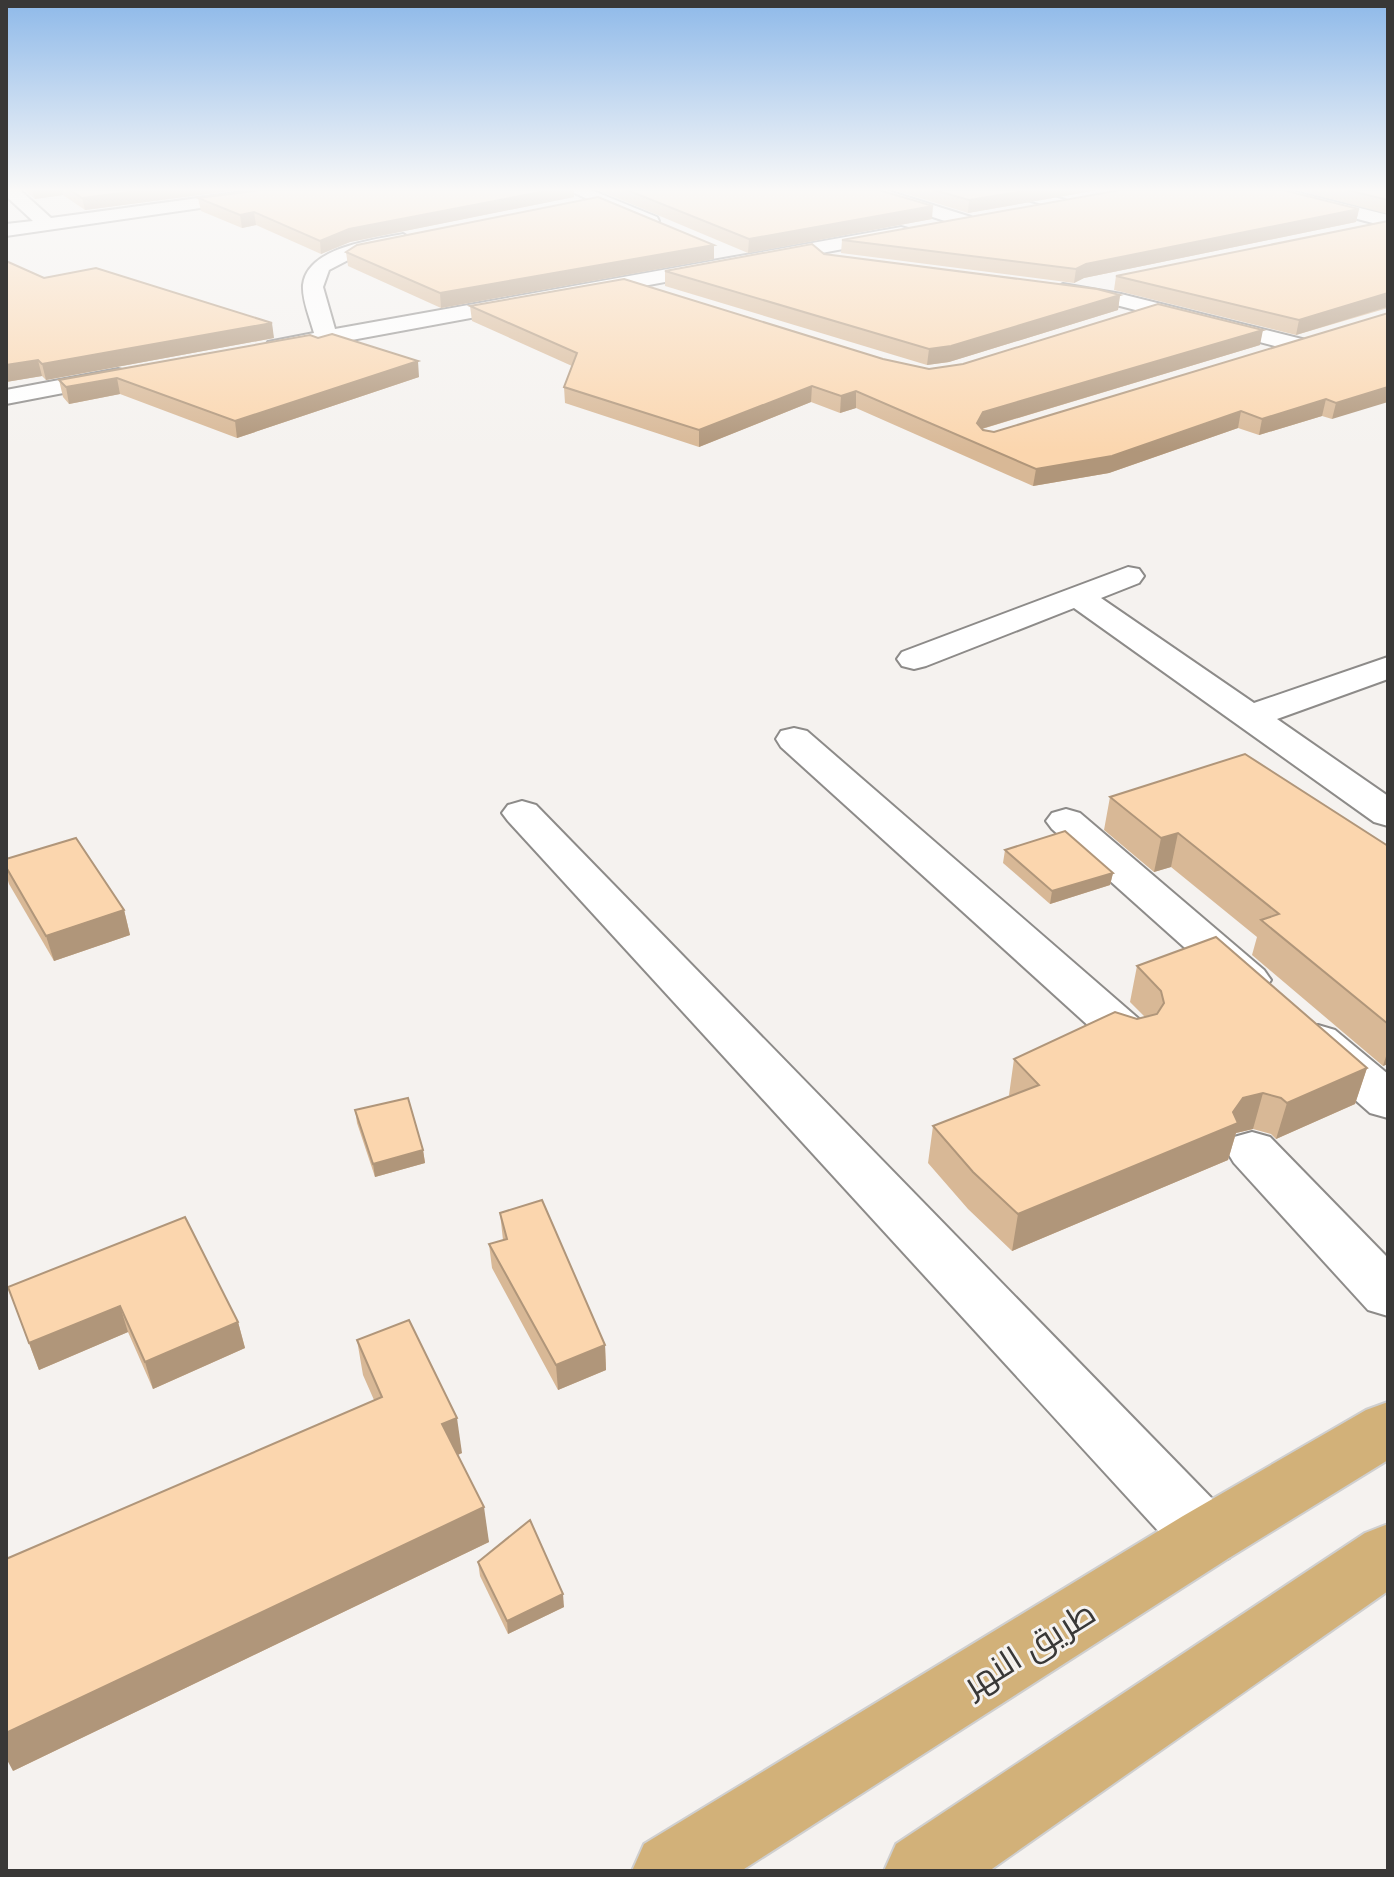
<svg xmlns="http://www.w3.org/2000/svg" width="1394" height="1877" font-family="'DM Sans',Cairo,sans-serif">
<rect width="100%" height="100%" fill="#f5f2ef"/>
<g fill="none" stroke-linecap="round" stroke-linejoin="round">
<g stroke="#8d8b89" stroke-width="4">
<g id="minor">
<path d="M 6,190 L 20,190 L 51,218 L 257,190 L 300,190 L 291,195 L 6,236 L 6,224 L 33,221 L 6,196 Z"/>
<path d="M 568,190 L 591,190 L 657,217 L 659,221 L 657,225 L 643,225 Z"/>
<path d="M 860,190 L 885,190 L 971,217 L 973,221 L 971,225 L 957,225 L 863,194 Z"/>
<path d="M 1004,190 L 1030,190 L 1065,200 L 1068,204 L 1059,209 L 1007,194 Z"/>
<path d="M 1259,190 L 1287,190 L 1388,215 L 1388,227 L 1262,194 Z"/>
<path d="M 901,227 L 908,229 L 910,233 L 908,237 L 276,354 L 268,352 L 265,347 L 268,342 L 314,333 C 310,318 302,300 303,285 C 307,247 374,240 403,234 L 413,240 L 410,244 L 354,257 L 329,270 L 323,287 L 335,329 Z"/>
<path d="M 1063,284 L 1121,294 L 1306,340 L 1309,345 L 1306,350 L 1298,352 L 1120,306 L 1056,294 L 1053,290 Z"/>
<path d="M 118,369 L 126,371 L 130,376 L 126,381 L 6,404 L 6,390 Z"/>
<path d="M 1128,567 L 1139,569 L 1144,576 L 1139,583 L 1101,598 L 1254,703 L 1388,657 L 1388,679 L 1277,719 L 1388,796 L 1388,826 L 1374,822 L 1074,608 L 926,666 L 914,669 L 902,666 L 897,659 L 902,652 Z"/>
<path d="M 794,728 L 807,731 L 1147,1026 L 1154,1037 L 1147,1048 L 1130,1052 L 1113,1048 L 781,747 L 776,739 L 781,731 Z"/>
<path d="M 522,801 L 536,805 L 1229,1516 L 1239,1537 L 1229,1558 L 1206,1566 L 1183,1558 L 508,821 L 502,813 L 508,805 Z"/>
<path d="M 1066,809 L 1080,813 L 1264,970 L 1271,980 L 1264,990 L 1248,994 L 1232,990 L 1052,829 L 1046,821 L 1052,813 Z"/>
<path d="M 1318,1025 L 1335,1030 L 1388,1074 L 1388,1118 L 1370,1113 L 1301,1052 L 1294,1041 L 1301,1030 Z"/>
<path d="M 1252,1132 L 1270,1137 L 1388,1258 L 1388,1316 L 1368,1310 L 1234,1163 L 1226,1150 L 1234,1137 Z"/>
</g>
</g>
<g stroke="#cfcfcf" stroke-width="4">
<g id="major">
<path d="M 1388,1402 L 1388,1460 L 1229,1558 L 741,1871 L 632,1871 L 644,1844 L 1183,1516 L 1366,1410 Z"/>
<path d="M 1388,1524 L 1388,1591 L 989,1871 L 884,1871 L 896,1844 L 1365,1533 Z"/>
</g>
</g>
<use href="#minor" fill="#fff" fill-rule="evenodd"/>
<use href="#major" fill="#d2b179" fill-rule="evenodd"/>
</g>
<g fill="#d8b896">
<path d="M 24,190 L 238,190 L 85,210 L 63,195 L 35,199 Z"/>
<path d="M 598,190 L 879,190 L 932,219 L 748,253 Z"/>
<path d="M 894,190 L 1098,190 L 968,213 Z"/>
<path d="M 1297,190 L 1388,190 L 1388,214 Z"/>
<path d="M 574,197 L 350,242 L 321,254 L 256,225 L 242,228 L 201,211 L 198,198 Z"/>
<path d="M 1359,209 L 1356,222 L 1084,278 L 1074,283 L 841,253 L 842,240 Z"/>
<path d="M 1388,221 L 1388,308 L 1296,335 L 1114,290 L 1116,276 Z"/>
<path d="M 346,252 L 714,259 L 441,308 L 348,266 Z"/>
<path d="M 824,254 L 1120,295 L 1118,310 L 949,362 L 927,365 L 665,286 L 665,271 Z"/>
<path d="M 44,278 L 274,338 L 46,380 L 42,376 L 6,382 Z"/>
<path d="M 470,306 L 883,359 L 929,369 L 1260,345 L 982,429 L 994,432 L 1388,313 L 1332,419 L 1322,416 L 1259,435 L 1238,428 L 1109,473 L 1033,486 L 856,408 L 840,413 L 811,402 L 699,447 L 565,403 L 564,387 L 572,366 L 472,321 Z"/>
<path d="M 310,335 L 419,377 L 237,438 L 120,394 L 69,404 L 63,397 L 59,380 Z"/>
<path d="M 1110,797 L 1388,846 L 1388,1064 L 1383,1066 L 1252,955 L 1257,937 L 1171,867 L 1154,872 L 1104,830 Z"/>
<path d="M 1005,850 L 1113,873 L 1110,885 L 1050,904 L 1003,863 Z"/>
<path d="M 6,859 L 124,910 L 130,935 L 54,961 L 9,884 L 6,874 Z"/>
<path d="M 1137,966 L 1367,1068 L 1355,1104 L 1276,1139 L 1271,1134 L 1253,1129 L 1236,1133 L 1228,1160 L 1012,1251 L 968,1209 L 928,1163 L 933,1126 L 1010,1096 L 1009,1095 L 1014,1059 L 1145,1017 L 1130,1002 Z"/>
<path d="M 355,1110 L 423,1150 L 425,1163 L 375,1177 L 357,1123 Z"/>
<path d="M 500,1213 L 605,1345 L 606,1370 L 558,1390 L 492,1268 L 489,1244 L 503,1240 Z"/>
<path d="M 8,1287 L 238,1322 L 245,1348 L 153,1389 L 128,1332 L 39,1370 Z"/>
<path d="M 357,1340 L 462,1453 L 458,1455 L 489,1542 L 13,1771 L 374,1400 L 363,1375 Z"/>
<path d="M 478,1562 L 564,1607 L 508,1634 L 480,1576 Z"/>
</g>
<g fill="#b0967a">
<path d="M 32,190 L 62,190 L 63,195 L 35,199 Z"/>
<path d="M 144,190 L 238,190 L 85,210 L 82,198 Z"/>
<path d="M 551,190 L 574,190 L 574,197 L 350,242 L 321,254 L 320,241 L 349,229 Z"/>
<path d="M 1030,190 L 1098,190 L 968,213 L 969,200 Z"/>
<path d="M 933,206 L 932,219 L 748,253 L 749,239 Z"/>
<path d="M 1359,209 L 1356,222 L 1084,278 L 1074,283 L 1076,269 L 1086,264 Z"/>
<path d="M 254,212 L 256,225 L 242,228 L 240,215 Z"/>
<path d="M 714,245 L 714,259 L 441,308 L 440,293 Z"/>
<path d="M 1388,293 L 1387,307 L 1296,335 L 1299,320 Z"/>
<path d="M 1120,295 L 1118,310 L 949,362 L 927,365 L 929,349 Z"/>
<path d="M 272,323 L 274,338 L 46,380 L 42,364 Z"/>
<path d="M 1263,330 L 1260,345 L 981,429 L 977,423 L 983,412 Z"/>
<path d="M 38,360 L 42,376 L 6,382 L 6,365 Z"/>
<path d="M 418,361 L 419,377 L 237,438 L 235,421 Z"/>
<path d="M 117,378 L 120,394 L 69,404 L 66,387 Z"/>
<path d="M 812,386 L 811,402 L 699,447 L 699,430 Z"/>
<path d="M 1388,387 L 1388,402 L 1332,419 L 1336,403 Z"/>
<path d="M 856,391 L 856,408 L 840,413 L 841,396 Z"/>
<path d="M 1326,399 L 1322,416 L 1259,435 L 1262,419 Z"/>
<path d="M 1241,411 L 1238,428 L 1109,473 L 1033,486 L 1036,469 Z"/>
<path d="M 1178,833 L 1171,867 L 1154,872 L 1161,838 Z"/>
<path d="M 1113,873 L 1110,885 L 1050,904 L 1052,891 Z"/>
<path d="M 124,910 L 130,935 L 54,961 L 46,936 Z"/>
<path d="M 1388,1050 L 1388,1064 L 1383,1066 Z"/>
<path d="M 1367,1068 L 1355,1104 L 1276,1139 L 1287,1103 Z"/>
<path d="M 1263,1093 L 1253,1129 L 1236,1133 L 1228,1160 L 1012,1251 L 1018,1214 L 1233,1112 L 1243,1098 Z"/>
<path d="M 423,1150 L 425,1163 L 375,1177 L 373,1164 Z"/>
<path d="M 120,1306 L 128,1332 L 39,1370 L 29,1343 Z"/>
<path d="M 238,1322 L 245,1348 L 153,1389 L 145,1362 Z"/>
<path d="M 605,1345 L 606,1370 L 558,1390 L 556,1365 Z"/>
<path d="M 457,1418 L 462,1453 L 447,1459 L 442,1424 Z"/>
<path d="M 484,1507 L 489,1542 L 13,1771 L 6,1758 L 6,1733 Z"/>
<path d="M 563,1594 L 564,1607 L 508,1634 L 507,1621 Z"/>
</g>
<g fill="#fbd6ae" stroke="#b0967a" stroke-width="2">
<path d="M 70,190 L 144,190 L 82,198 Z"/>
<path d="M 261,190 L 551,190 L 349,229 L 320,241 L 254,212 L 240,215 L 198,198 Z"/>
<path d="M 627,190 L 879,190 L 933,206 L 749,239 Z"/>
<path d="M 934,190 L 1030,190 L 969,200 Z"/>
<path d="M 1120,190 L 1283,190 L 1359,209 L 1086,264 L 1076,269 L 842,240 Z"/>
<path d="M 1347,190 L 1388,190 L 1388,200 Z"/>
<path d="M 598,197 L 714,245 L 440,293 L 346,252 L 357,245 Z"/>
<path d="M 1388,221 L 1388,293 L 1299,320 L 1116,276 Z"/>
<path d="M 812,244 L 824,254 L 1097,289 L 1120,295 L 951,346 L 929,349 L 665,271 Z"/>
<path d="M 6,261 L 44,278 L 96,268 L 272,323 L 42,364 L 38,360 L 6,365 Z"/>
<path d="M 624,279 L 883,359 L 929,369 L 963,364 L 1158,304 L 1263,330 L 983,412 L 977,423 L 983,430 L 994,432 L 1388,313 L 1388,387 L 1336,403 L 1326,399 L 1262,419 L 1241,411 L 1112,456 L 1036,469 L 856,391 L 841,396 L 812,386 L 699,430 L 564,387 L 577,353 L 470,306 Z"/>
<path d="M 332,334 L 418,361 L 235,421 L 117,378 L 66,387 L 59,380 L 310,335 L 318,338 Z"/>
<path d="M 1245,754 L 1388,846 L 1388,1024 L 1261,920 L 1279,914 L 1178,833 L 1161,838 L 1110,797 Z"/>
<path d="M 1065,831 L 1113,873 L 1052,891 L 1005,850 Z"/>
<path d="M 76,838 L 124,910 L 46,936 L 6,867 L 6,859 Z"/>
<path d="M 1216,937 L 1367,1068 L 1287,1103 L 1281,1098 L 1263,1093 L 1243,1098 L 1233,1112 L 1238,1123 L 1018,1214 L 973,1172 L 933,1126 L 1039,1085 L 1014,1059 L 1115,1012 L 1137,1019 L 1157,1014 L 1164,1003 L 1161,991 L 1137,966 Z"/>
<path d="M 408,1098 L 423,1150 L 373,1164 L 355,1110 Z"/>
<path d="M 542,1200 L 605,1345 L 556,1365 L 489,1244 L 507,1239 L 500,1213 Z"/>
<path d="M 185,1217 L 238,1322 L 145,1362 L 120,1306 L 29,1343 L 8,1287 Z"/>
<path d="M 409,1320 L 457,1418 L 442,1424 L 484,1507 L 6,1733 L 6,1559 L 382,1397 L 357,1340 Z"/>
<path d="M 530,1520 L 563,1594 L 507,1621 L 478,1562 Z"/>
</g>
<linearGradient id="sky" x2="0" y2="1"><stop stop-color="#8eb9e9"/><stop offset="0.42" stop-color="#faf9f8"/><stop offset="1" stop-color="#faf9f8" stop-opacity="0"/></linearGradient>
<rect width="1394" height="452" fill="url(#sky)"/>
<g text-anchor="middle" stroke-width="6" stroke-linejoin="round" paint-order="stroke">
<g font-size="34" fill="#393837" stroke="#f5f2ef">
<text transform="translate(1029 1648) rotate(-32)" y="12">طريق النهر</text>
</g>
</g>
<rect width="1394" height="1877" fill="none" stroke="#393837" stroke-width="16"/>
</svg>
